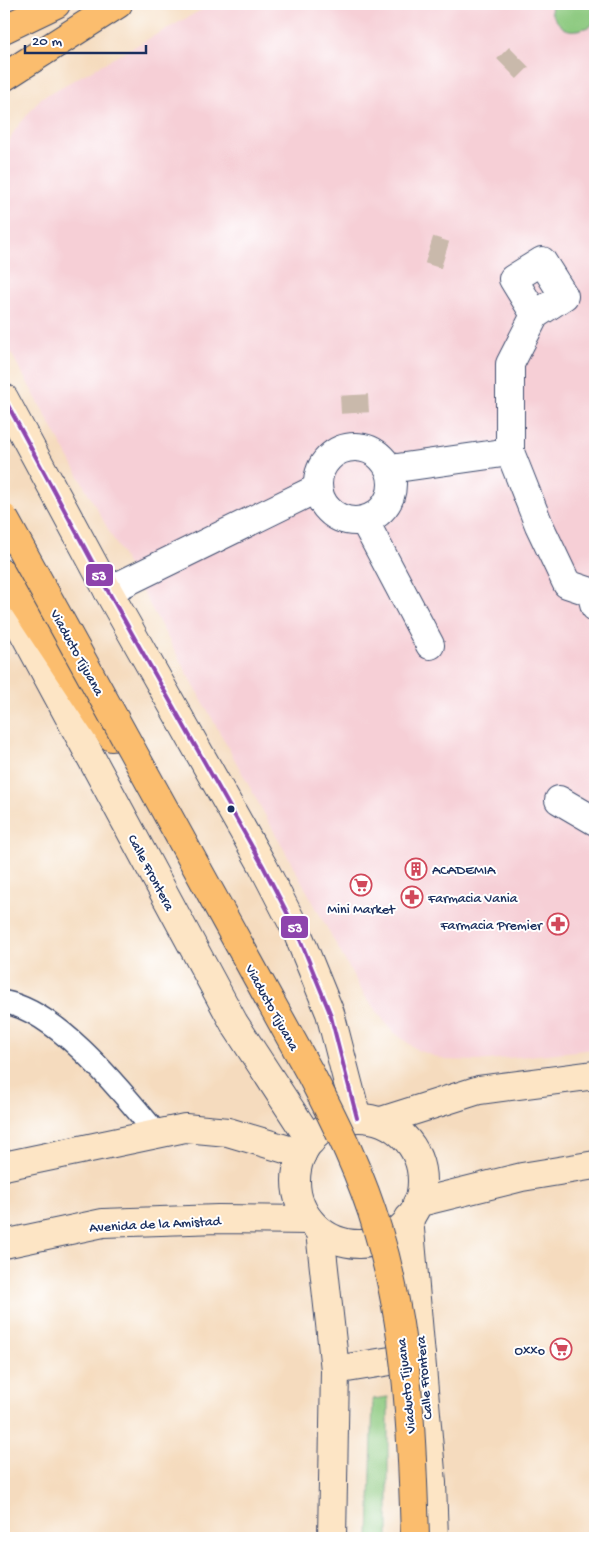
<svg xmlns="http://www.w3.org/2000/svg" width="599" height="1542" font-family="'Gochi Hand',sans-serif">
<rect width="100%" height="100%" fill="#fff"/>
<filter id="ink" filterUnits="userSpaceOnUse"><feTurbulence type="fractalNoise" baseFrequency=".02" numOctaves="2"/><feDisplacementMap in="SourceGraphic" scale="10" xChannelSelector="R" yChannelSelector="G"/><feConvolveMatrix kernelMatrix="1 2 1 2 8 2 1 2 1" color-interpolation-filters="sRGB"/></filter>
<filter id="wash" filterUnits="userSpaceOnUse"><feTurbulence type="fractalNoise" baseFrequency=".0096" numOctaves="4" result="noise"/><feDisplacementMap in="SourceGraphic" scale="20" xChannelSelector="R" yChannelSelector="G"/><feGaussianBlur stdDeviation="1.12" result="paint"/><feColorMatrix in="noise" values="0 0 0 0 0 0 0 0 0 0 0 0 0 0 0 0 0 1.4 0 .05"/><feComposite in="paint" operator="in"/></filter>
<g filter="url(#wash)">
<rect width="100%" height="100%" fill="#f5dbbe"/>
<path fill="#f6cfd6" d="M 212,4 L 595,4 L 595,1049 L 479,1061 L 445,1060 L 417,1050 L 391,1030 L 364,995 L 4,340 L 4,151 L 15,130 L 41,98 Z"/>
<g fill="#8cc97f" stroke="#547c6e">
<path d="M 552,4 L 595,4 L 595,19 L 591,26 C 569,34 563,32 551,12 Z"/>
<path d="M 388,1397 L 388,1538 L 369,1538 L 373,1399 Z"/>
</g>
</g>
<g filter="url(#ink)">
<g fill="none" stroke-linecap="round" stroke-linejoin="round">
<g stroke="#c9b9ab" stroke-width="28" stroke-dasharray="28 14" stroke-linecap="butt">
<path d="M 507,69 L 519,57"/>
<path d="M 429,250 L 445,255"/>
<path d="M 354,395 L 355,413"/>
</g>
<g stroke="#3c496c" stroke-width="25">
<path id="lane" d="M 4,1002 C 59,1012 121,1091 156,1133"/>
</g>
<g stroke="#3c496c" stroke-width="30">
<g id="street">
<path d="M 535,315 L 513,279 L 542,261 L 564,296 L 535,315 L 510,364 L 510,452 L 539,525 L 567,584 L 591,592 L 595,607"/>
<circle cx="355" cy="484" r="37"/>
<path d="M 390,469 L 510,452"/>
<path d="M 364,520 L 430,645"/>
<path d="M 108,591 L 318,488"/>
<path d="M 559,800 L 595,821"/>
</g>
</g>
<g stroke="#3c496c" stroke-width="30">
<g id="secondary">
<path d="M 4,398 L 108,591 L 263,866 L 297,932 L 330,1013 L 357,1118"/>
<path d="M 4,596 L 234,1023 L 311,1141"/>
<circle cx="359" cy="1181" r="63"/>
<path d="M 381,1121 L 479,1090 L 595,1075"/>
<path d="M 4,1166 L 185,1128 L 228,1132 L 302,1154"/>
<path d="M 417,1203 L 522,1177 L 595,1165"/>
<path d="M 409,1218 L 432,1483 L 434,1538"/>
<path d="M 320,1232 L 335,1370 L 332,1538"/>
<path d="M 4,1244 L 103,1223 L 218,1219 L 309,1220"/>
<path d="M 335,1370 L 421,1356"/>
</g>
</g>
<g stroke="#3c496c" stroke-width="30">
<g id="highway">
<path d="M 4,29 L 56,4"/>
<path d="M 4,77 L 118,4"/>
<path d="M 4,574 L 112,737"/>
</g>
</g>
<use href="#lane" stroke="#fff" stroke-width="22"/>
<use href="#street" stroke="#fff" stroke-width="28"/>
<use href="#secondary" stroke="#fde5c5" stroke-width="28"/>
<use href="#highway" stroke="#fbbd6e" stroke-width="28"/>
<g stroke="#3c496c" stroke-width="30" stroke-linecap="butt">
<path id="highway-bridge" d="M 4,518 L 311,1075 C 337,1125 362,1176 378,1231 C 408,1329 412,1436 415,1538"/>
</g>
<use href="#highway-bridge" stroke="#fbbd6e" stroke-width="28"/>
<g stroke="#fff" stroke-width="8">
<path id="bus-1" d="M 4,398 L 108,591 L 263,866 L 297,932 L 330,1013 L 357,1118"/>
</g>
<use href="#bus-1" stroke="#8e44ad" stroke-width="4"/>
</g>
</g>
<defs>
<g id="building-ring" transform="scale(1.125)"><circle r="9.5" fill="#fff" stroke="#d1495b" stroke-width="1.5"/><path d="M-4-6H4V6H1V3H-1V6H-4ZM-2.5-4.3h1.7v1.8h-1.7ZM.8-4.3h1.7v1.8H.8ZM-2.5-1h1.7V.8h-1.7ZM.8-1h1.7V.8H.8Z" fill="#d1495b"/></g>
<g id="supermarket-ring" transform="scale(1.125)"><circle r="9.5" fill="#fff" stroke="#d1495b" stroke-width="1.5"/><path d="M-6-5.5h2.5l.6 2H6L4.5 2H-2.5L-4.4-4H-6ZM-1.5 3.2a1.3 1.3 0 1 0 .1 0ZM3 3.2a1.3 1.3 0 1 0 .1 0Z" fill="#d1495b"/></g>
<g id="pharmacy-ring" transform="scale(1.125)"><circle r="9.5" fill="#fff" stroke="#d1495b" stroke-width="1.5"/><path d="M-2-6h4v4h4v4h-4v4h-4v-4h-4v-4h4Z" fill="#d1495b"/></g>
</defs>
<g fill-rule="evenodd">
<use href="#building-ring" x="416" y="869"/>
<use href="#supermarket-ring" x="361" y="885"/>
<use href="#pharmacy-ring" x="412" y="897"/>
<use href="#pharmacy-ring" x="558" y="924"/>
<use href="#supermarket-ring" x="561" y="1349"/>
</g>
<circle fill="#1b2f5e" stroke="#fff" stroke-width="2" cx="231" cy="809" r="4.5"/>
<g text-anchor="middle" stroke-width="4" stroke-linejoin="round" paint-order="stroke">
<g font-size="14" fill="#1b2f5e" stroke="#fff">
<text transform="translate(78 652) rotate(61)" y="5">Viaducto Tijuana</text>
<text transform="translate(152 872) rotate(62)" y="5">Calle Frontera</text>
<text transform="translate(273 1007) rotate(61)" y="5">Viaducto Tijuana</text>
<text transform="translate(155 1223) rotate(-3)" y="5">Avenida de la Amistad</text>
<text transform="translate(423 1378) rotate(-95)" y="5">Calle Frontera</text>
<text transform="translate(405 1386) rotate(-96)" y="5">Viaducto Tijuana</text>
</g>
<g font-size="14" fill="#1b2f5e" stroke="#fff" text-anchor="start">
<text x="432" y="874">ACADEMIA</text>
<text x="428" y="902">Farmacia Vania</text>
<text x="361" y="913" text-anchor="middle">Mini Market</text>
<text x="542" y="929" text-anchor="end">Farmacia Premier</text>
<text x="545" y="1354" text-anchor="end">Oxxo</text>
</g>
</g>
<g stroke="#fff" stroke-width="2">
<rect x="85" y="563" width="29" height="24" rx="5" fill="#8e44ad"/>
<rect x="280" y="915" width="29" height="24" rx="5" fill="#8e44ad"/>
</g>
<g font-size="14" text-anchor="middle" font-weight="bold" fill="#fff">
<text x="99" y="580">53</text>
<text x="295" y="932">53</text>
</g>
<rect width="599" height="1542" fill="none" stroke="#fff" stroke-width="20"/>
<path d="M25 45v8h121v-8" fill="none" stroke="#1b2f5e" stroke-width="2.5"/>
<text x="32" y="45" font-size="15" fill="#1b2f5e" stroke="#ffffff" stroke-width="4" paint-order="stroke">20 m</text>
</svg>
